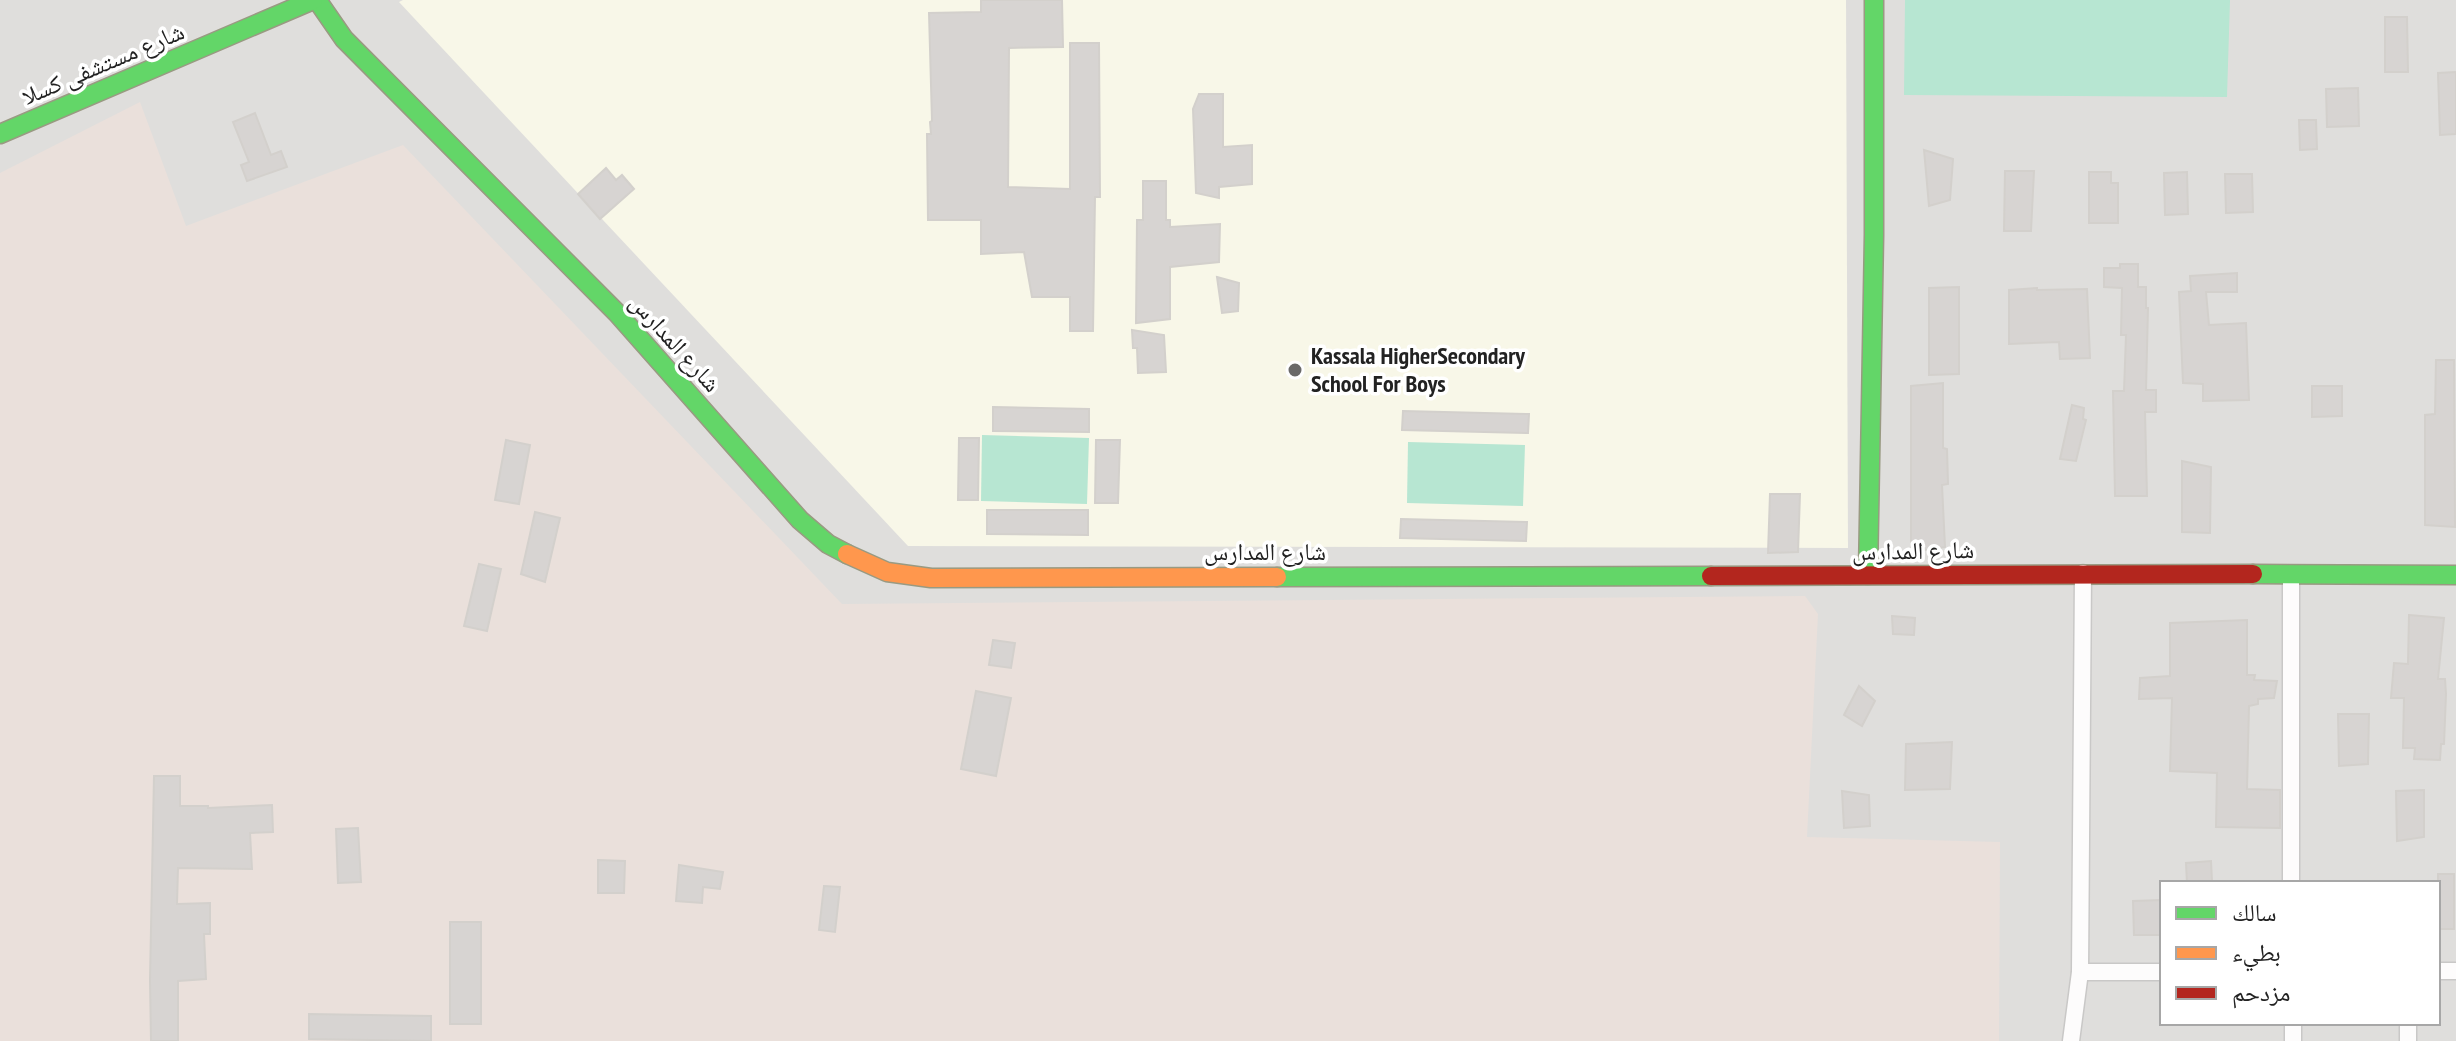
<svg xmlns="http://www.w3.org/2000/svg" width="2456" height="1041" font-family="'PT Sans Narrow','Noto Naskh Arabic',sans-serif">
<rect width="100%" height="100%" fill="#f0eeeb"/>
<path fill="#dfdedc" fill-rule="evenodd" d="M 0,0 L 2456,0 L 2456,1041 L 0,1041 ZM 2162,883 L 2438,883 L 2438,1023 L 2162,1023 Z"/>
<path fill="#f8f7e8" d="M 403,0 L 1846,0 L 1848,548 L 908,546 L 399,2 Z"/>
<path fill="#eae0db" d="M 140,102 L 186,226 L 403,145 L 842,604 L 1805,596 L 1818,614 L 1807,837 L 2000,842 L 1999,1041 L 0,1041 L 0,173 Z"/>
<g fill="#b7e6d2">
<path d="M 1905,0 L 2230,0 L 2227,97 L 1904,95 Z"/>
<path d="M 982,435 L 1089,438 L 1087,504 L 981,501 Z"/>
<path d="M 1408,442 L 1525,445 L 1523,506 L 1407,503 Z"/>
</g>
<g fill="#d7d4d2" stroke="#d3d0cc" stroke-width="2">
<path d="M 981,0 L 1062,0 L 1063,47 L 1009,48 L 1008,187 L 1070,189 L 1070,43 L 1099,43 L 1100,197 L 1095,197 L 1093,331 L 1070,331 L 1070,297 L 1032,297 L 1024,252 L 981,254 L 981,220 L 928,220 L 927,134 L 931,134 L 930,122 L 932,121 L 929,13 L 981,12 Z"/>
<path d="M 2385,17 L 2407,17 L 2408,72 L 2385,72 Z"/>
<path d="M 2456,72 L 2456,134 L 2440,135 L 2438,73 Z"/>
<path d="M 2358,88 L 2359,126 L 2327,127 L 2326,89 Z"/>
<path d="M 1199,94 L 1223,94 L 1223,147 L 1252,145 L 1252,184 L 1219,187 L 1219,198 L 1196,193 L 1193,109 Z"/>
<path d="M 255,113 L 271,155 L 281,151 L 287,167 L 247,181 L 241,165 L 249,162 L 233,122 Z"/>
<path d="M 2299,120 L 2316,120 L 2317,149 L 2300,150 Z"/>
<path d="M 1924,150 L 1953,159 L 1950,200 L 1929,206 Z"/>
<path d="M 606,168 L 616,180 L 622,175 L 634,189 L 600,219 L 578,194 Z"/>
<path d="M 2005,171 L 2034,171 L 2031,231 L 2004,231 Z"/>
<path d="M 2089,172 L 2111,172 L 2111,183 L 2118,183 L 2118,223 L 2089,223 Z"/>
<path d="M 2187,172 L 2188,214 L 2165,215 L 2164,173 Z"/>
<path d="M 2225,174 L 2252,174 L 2253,212 L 2226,213 Z"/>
<path d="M 1143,181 L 1166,181 L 1166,220 L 1170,220 L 1170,227 L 1220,224 L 1219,262 L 1170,267 L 1170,319 L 1136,323 L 1137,220 L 1143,220 Z"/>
<path d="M 2120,264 L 2138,264 L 2138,287 L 2146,287 L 2146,308 L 2148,308 L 2146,390 L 2156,390 L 2156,412 L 2145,412 L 2147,496 L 2115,496 L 2113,391 L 2124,391 L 2126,335 L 2121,335 L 2122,288 L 2104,287 L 2104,268 L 2120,268 Z"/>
<path d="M 2237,273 L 2237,292 L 2206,292 L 2209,325 L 2246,323 L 2249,400 L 2203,401 L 2203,384 L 2183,383 L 2179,292 L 2191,291 L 2190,276 Z"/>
<path d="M 1217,277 L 1239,283 L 1238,311 L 1222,313 Z"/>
<path d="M 1959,287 L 1959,374 L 1929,375 L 1929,288 Z"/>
<path d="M 2037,288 L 2037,290 L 2087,289 L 2090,358 L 2060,359 L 2059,342 L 2009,344 L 2009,290 Z"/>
<path d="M 1132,330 L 1164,335 L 1166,372 L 1138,373 L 1137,348 L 1133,348 Z"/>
<path d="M 2436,360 L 2454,360 L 2455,527 L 2425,525 L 2425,415 L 2435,414 Z"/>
<path d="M 1943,383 L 1943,448 L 1947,449 L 1948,484 L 1942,485 L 1945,547 L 1911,552 L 1911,386 Z"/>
<path d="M 2312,386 L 2342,386 L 2342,416 L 2312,417 Z"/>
<path d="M 2072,405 L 2084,408 L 2083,419 L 2086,420 L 2076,461 L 2060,459 Z"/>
<path d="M 993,407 L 1089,409 L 1089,432 L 993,431 Z"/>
<path d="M 1403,411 L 1529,414 L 1528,433 L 1402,430 Z"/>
<path d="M 959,438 L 979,438 L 978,500 L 958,500 Z"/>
<path d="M 506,440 L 530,445 L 519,504 L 495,500 Z"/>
<path d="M 1096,440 L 1120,440 L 1118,503 L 1095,503 Z"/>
<path d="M 2182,461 L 2211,467 L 2210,533 L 2182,532 Z"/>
<path d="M 1770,494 L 1800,494 L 1798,552 L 1768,553 Z"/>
<path d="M 987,510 L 1088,510 L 1088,535 L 987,534 Z"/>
<path d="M 535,512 L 560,518 L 545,582 L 521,574 Z"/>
<path d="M 1401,519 L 1527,522 L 1526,541 L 1400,538 Z"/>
<path d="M 479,564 L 501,569 L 487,631 L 464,626 Z"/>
<path d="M 2409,615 L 2444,618 L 2438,679 L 2445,679 L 2446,694 L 2444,744 L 2441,744 L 2440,760 L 2414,759 L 2415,748 L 2403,748 L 2404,698 L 2391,698 L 2394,663 L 2408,664 Z"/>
<path d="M 1892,616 L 1915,618 L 1914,635 L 1893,634 Z"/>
<path d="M 2247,620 L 2247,675 L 2255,675 L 2254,680 L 2277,681 L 2274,698 L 2258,699 L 2258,704 L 2249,706 L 2247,789 L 2280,790 L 2280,828 L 2216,827 L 2217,773 L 2170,771 L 2172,698 L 2139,699 L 2140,678 L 2170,676 L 2170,623 Z"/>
<path d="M 993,640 L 1015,643 L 1011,668 L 989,665 Z"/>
<path d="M 1859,686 L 1875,701 L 1862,726 L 1844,715 Z"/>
<path d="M 976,691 L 1011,698 L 996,776 L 961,769 Z"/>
<path d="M 2338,714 L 2369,714 L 2368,764 L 2339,766 Z"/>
<path d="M 1952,742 L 1950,789 L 1905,790 L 1906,744 Z"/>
<path d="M 154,776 L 180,776 L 180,806 L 208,806 L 208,808 L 272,805 L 273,832 L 250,833 L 252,869 L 178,868 L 177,904 L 210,903 L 210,934 L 204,934 L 206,979 L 178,981 L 178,1041 L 151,1041 L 150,980 Z"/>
<path d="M 2424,790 L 2424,837 L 2397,841 L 2396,791 Z"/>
<path d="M 1842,791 L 1869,795 L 1870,826 L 1844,828 Z"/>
<path d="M 358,828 L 361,882 L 338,883 L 336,829 Z"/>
<path d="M 598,860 L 625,861 L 624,893 L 598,893 Z"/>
<path d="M 2211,861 L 2212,881 L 2187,883 L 2186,863 Z"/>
<path d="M 679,865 L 723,872 L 720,889 L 703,887 L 702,903 L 676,901 Z"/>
<rect x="2438" y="874" width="16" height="55"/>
<path d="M 824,886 L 840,887 L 835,932 L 819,930 Z"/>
<path d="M 2162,900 L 2162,935 L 2134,935 L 2133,901 Z"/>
<rect x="450" y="922" width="31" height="102"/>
<path d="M 309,1014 L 431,1016 L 431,1041 L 309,1039 Z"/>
</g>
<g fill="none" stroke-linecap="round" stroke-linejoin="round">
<g stroke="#c9c8c7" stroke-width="19">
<g id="street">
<path d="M 2291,574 L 2291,883"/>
<path d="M 2438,971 L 2456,971"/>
<path d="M 2080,972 L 2162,972"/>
<path d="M 2293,1023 L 2293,1041"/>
<path d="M 2408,1023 L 2408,1041"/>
<path d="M 2071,1041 L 2080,972 L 2083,573"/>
</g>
</g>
<g stroke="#999a82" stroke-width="21">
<g id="fast">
<path d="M 317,0 L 344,39 L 617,313 L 800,520 L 828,544 L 847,554"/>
<path d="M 0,134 L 313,0"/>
<path d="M 2253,574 L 2456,575"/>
<path d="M 1868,575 L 1874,235 L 1874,0"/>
<path d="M 1277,577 L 1711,576"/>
</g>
</g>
<g stroke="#999a82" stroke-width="21">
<path id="slow" d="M 847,554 L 887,572 L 931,578 L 1277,577"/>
</g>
<g stroke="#999a82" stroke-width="21">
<path id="jam" d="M 1711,576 L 2253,574"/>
</g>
<use href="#street" stroke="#fdfcfc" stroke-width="16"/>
<use href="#fast" stroke="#63d668" stroke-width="18"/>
<use href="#slow" stroke="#ff974d" stroke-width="18"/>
<use href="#jam" stroke="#b3261e" stroke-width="18"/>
</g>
<circle fill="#6a6968" stroke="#fff" stroke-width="3" cx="1295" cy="370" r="8"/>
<g text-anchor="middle" stroke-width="7" stroke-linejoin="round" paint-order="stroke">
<g font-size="24" fill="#222" stroke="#fff">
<text transform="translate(103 64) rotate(-23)" y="8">شارع مستشفى كسلا</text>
<text transform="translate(675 343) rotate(48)" y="8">شارع المدارس</text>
<text transform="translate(1913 551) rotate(-1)" y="8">شارع المدارس</text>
<text x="1265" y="560">شارع المدارس</text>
</g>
<g font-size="24" font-weight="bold" fill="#222" stroke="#fff" text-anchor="start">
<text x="1311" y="364">Kassala HigherSecondary<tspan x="1311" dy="28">School For Boys</tspan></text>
</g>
</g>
<rect x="2160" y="881" width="280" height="144" fill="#ffffff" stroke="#a7a7a7" stroke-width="2"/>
<rect x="2176" y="907" width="40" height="12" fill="#63d668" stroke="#a7a7a7" stroke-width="2"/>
<text x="2232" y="921" font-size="24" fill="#222222">سالك</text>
<rect x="2176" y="947" width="40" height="12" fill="#ff974d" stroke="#a7a7a7" stroke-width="2"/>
<text x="2232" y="961" font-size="24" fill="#222222">بطيء</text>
<rect x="2176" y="987" width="40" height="12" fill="#b3261e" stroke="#a7a7a7" stroke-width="2"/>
<text x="2232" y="1001" font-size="24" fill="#222222">مزدحم</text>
</svg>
